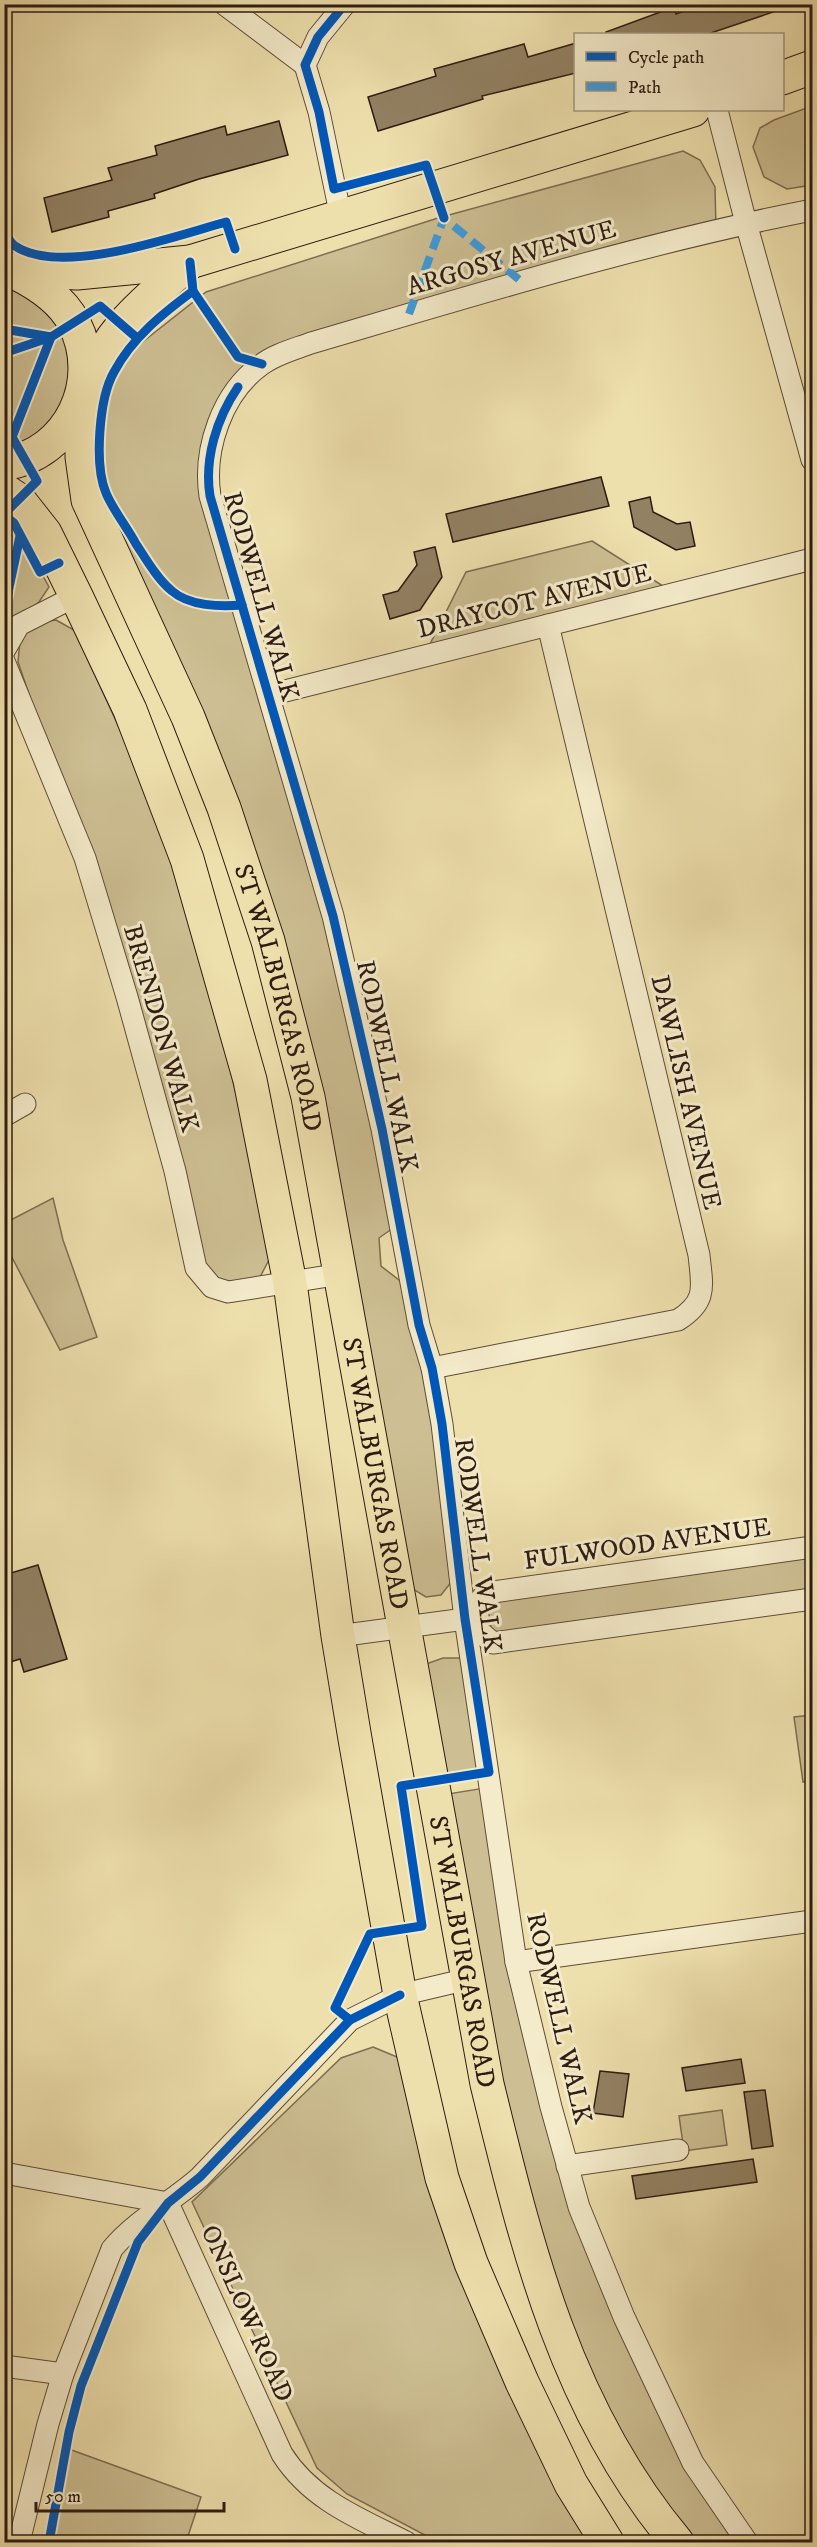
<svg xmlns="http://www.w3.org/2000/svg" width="817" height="2547" font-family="'IM FELL DW Pica',serif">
<rect width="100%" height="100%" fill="#eee0ad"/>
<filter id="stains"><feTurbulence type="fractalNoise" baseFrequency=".00333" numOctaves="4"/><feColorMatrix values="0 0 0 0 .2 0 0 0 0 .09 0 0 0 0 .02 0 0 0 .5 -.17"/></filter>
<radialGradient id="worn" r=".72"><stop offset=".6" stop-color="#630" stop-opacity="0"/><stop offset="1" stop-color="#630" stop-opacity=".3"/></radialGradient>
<g fill="#cdbf93" stroke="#7e6d52" stroke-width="1.5">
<path d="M 812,106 L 812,185 L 787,189 L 764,177 L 753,147 L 760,128 L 774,120 Z"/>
<path d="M 683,151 L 700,160 L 715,187 L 716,229 L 311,343 L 238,386 L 207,478 L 275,714 L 396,1226 L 379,1238 L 381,1266 L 413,1291 L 460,1571 L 441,1595 L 426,1597 L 398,1580 L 268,941 L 94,513 L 88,407 L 126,355 L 206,292 L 438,218 Z"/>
<path d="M 5,285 C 68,303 89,374 49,425 C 39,439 19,444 5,450 Z"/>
<path d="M 5,515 L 14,523 L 49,587 L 39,602 L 5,629 Z"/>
<path d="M 592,541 L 663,586 L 429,646 L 466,572 Z"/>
<path d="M 56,620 L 74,630 C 111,709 149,790 176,873 C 217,998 244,1127 271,1256 L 258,1281 L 212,1287 L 85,858 L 18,662 L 20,640 L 35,623 Z"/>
<path d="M 53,1198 L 63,1240 L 97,1337 L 60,1350 L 4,1242 L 5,1223 Z"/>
<path d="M 812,1547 L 812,1599 L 493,1643 L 486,1593 Z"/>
<path d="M 443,1658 L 473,1658 L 489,1772 L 432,1780 L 426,1664 Z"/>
<path d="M 812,1715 L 812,1780 L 803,1782 L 794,1717 Z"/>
<path d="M 491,1787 L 524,1998 L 624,2317 L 748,2542 L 677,2542 L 557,2330 L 435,1796 Z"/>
<path d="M 373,2047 L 414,2064 L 441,2175 L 607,2542 L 438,2542 L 347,2494 L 317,2468 L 192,2202 L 341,2058 Z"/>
<path d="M 722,2110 L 727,2145 L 684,2151 L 679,2116 Z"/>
<path d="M 66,2448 L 201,2497 L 186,2542 L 48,2542 Z"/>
</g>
<g fill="#928163" stroke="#2e1b12" stroke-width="1.5">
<path d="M 703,4 L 785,4 L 785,8 L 708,34 L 606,34 L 606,32 L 674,7 L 676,14 Z"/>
<path d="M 576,43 L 576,73 L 482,96 L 483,99 L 378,131 L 368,97 L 436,76 L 434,69 L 524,44 L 528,57 Z"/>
<path d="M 279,121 L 288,155 L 199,179 L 154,194 L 155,198 L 108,211 L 109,217 L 52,232 L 44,198 L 112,180 L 108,168 L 157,155 L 155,146 L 225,126 L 227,135 Z"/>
<path d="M 601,477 L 609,506 L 453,542 L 446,514 Z"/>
<path d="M 650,497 L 653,512 L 677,524 L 690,522 L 695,546 L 676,550 L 634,527 L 629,502 Z"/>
<path d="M 435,547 L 442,577 L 420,610 L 390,619 L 383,595 L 398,591 L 417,565 L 414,552 Z"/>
<path d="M 38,1565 L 67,1659 L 24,1672 L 20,1659 L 4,1664 L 4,1575 Z"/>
<path d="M 741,2059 L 745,2083 L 686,2091 L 682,2068 Z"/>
<path d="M 600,2071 L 629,2074 L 623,2117 L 593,2113 Z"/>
<path d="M 765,2090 L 773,2146 L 752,2149 L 744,2092 Z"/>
<path d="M 753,2159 L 757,2182 L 636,2199 L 632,2176 Z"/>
</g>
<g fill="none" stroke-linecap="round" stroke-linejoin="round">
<g stroke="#5e4c39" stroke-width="23">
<g id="street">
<path d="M 224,4 L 305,65"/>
<path d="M 717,110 L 746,223 L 812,460"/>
<path d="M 341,217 L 319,112 L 305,65 L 318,37 L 345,4"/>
<path d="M 4,651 L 19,625 L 76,596"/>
<path d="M 4,661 L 85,858 L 127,997 L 175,1171 L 196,1268 L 212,1287 L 228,1292 L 341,1274"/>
<path d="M 269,695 L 812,559"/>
<path d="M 4,1116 L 25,1104"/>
<path d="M 432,1368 L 678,1320 C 708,1301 702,1286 699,1255 L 548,625"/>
<path d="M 465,1619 L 493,1643 L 812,1599"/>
<path d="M 338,1636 L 465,1619 L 486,1593 L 812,1547"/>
<path d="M 516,1962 L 812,1921"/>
<path d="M 567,2166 L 678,2150"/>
<path d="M 4,2173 L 168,2203 L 282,2454 C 311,2500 360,2519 406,2542"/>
<path d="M 4,2366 L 63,2374"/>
<path d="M 19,2542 L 48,2424 L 63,2374 L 112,2249 C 136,2220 172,2202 200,2177 L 350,2020 L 400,1995 L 468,1979"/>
<path d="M 747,2542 L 693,2463 L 624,2317 L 579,2207 L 551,2107 L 516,1962 L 465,1619 L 442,1424 L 432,1368 L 419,1325 L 382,1129 L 333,916 L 210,496 C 203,449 222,393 261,365 C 275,354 295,349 311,343 C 478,294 643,243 812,210"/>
</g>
</g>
<g stroke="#2e1b12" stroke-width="35">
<g id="primary">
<path d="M 782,78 L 812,67"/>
<path d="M 8,269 L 77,273 L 190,262 L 693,110"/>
<path d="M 86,388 C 110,327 142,304 190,262"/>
<path id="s1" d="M 82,399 L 82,457 L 88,500 L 188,717 L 224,808 L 268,941 L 308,1097 L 487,2084 C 527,2248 566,2410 677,2542"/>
<path d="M 4,464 C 70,454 104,381 74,323 C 62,299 38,284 16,273"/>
<path d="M 4,490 L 19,500 L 45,533 L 76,596 L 130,710 L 187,859 L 250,1080 L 290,1283 L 338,1636 L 355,1739 L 400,1995 L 442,2178 L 471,2263 L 522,2382 L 571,2484 L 607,2542"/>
</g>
</g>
<use href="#street" stroke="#f4ebca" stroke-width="21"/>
<use href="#primary" stroke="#eee0ad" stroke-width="33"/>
<path stroke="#3d9bde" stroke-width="8" stroke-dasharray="15 8" stroke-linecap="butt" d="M 409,314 L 444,218 L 522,282"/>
<g stroke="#f4ebca" stroke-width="13">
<g id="cycleway">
<path d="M 345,4 L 318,37 L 305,65 L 319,112 L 334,189 L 426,165 L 444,218"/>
<path d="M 4,232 C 8,236 10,243 15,246 C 62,277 175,236 226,222 L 235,249"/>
<path d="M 190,262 L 193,291 C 162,314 132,338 114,372 C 99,398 94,465 106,493 C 113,510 127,527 136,544 C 146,559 158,580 172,591 C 189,606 220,607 242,605"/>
<path d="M 193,291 L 238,357 L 262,364"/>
<path d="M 4,329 L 51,337 L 12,437"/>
<path d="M 4,353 L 51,337 L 100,306 L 137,338"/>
<path d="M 238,387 C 217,418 204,458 210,496 L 333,916 L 382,1129 L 419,1325 L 432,1368 L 442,1424 L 465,1619 L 489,1772 L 401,1786 L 422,1926 L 370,1934 L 335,2008 L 350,2020"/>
<path d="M 4,438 L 12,437 L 37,481 L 4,514"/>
<path d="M 4,515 L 14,523 L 40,572 L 59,563"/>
<path d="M 4,611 L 20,536"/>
<path d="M 49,2542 L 69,2432 L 81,2386 L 138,2242 L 168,2203 L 200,2177 L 350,2020 L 400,1995"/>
</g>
</g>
<use href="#cycleway" stroke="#0057b8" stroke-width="9"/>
</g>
<g text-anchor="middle" stroke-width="6" stroke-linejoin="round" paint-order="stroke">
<g font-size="26" fill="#2e1b12" stroke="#f4ebca">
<text transform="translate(511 257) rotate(-16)" y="9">ARGOSY AVENUE</text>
<text transform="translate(262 596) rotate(74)" y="9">RODWELL WALK</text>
<text transform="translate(534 600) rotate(-14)" y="9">DRAYCOT AVENUE</text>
<text dy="9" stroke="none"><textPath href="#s1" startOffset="636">ST WALBURGAS ROAD</textPath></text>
<text transform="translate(162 1028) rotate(74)" y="9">BRENDON WALK</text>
<text transform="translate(388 1066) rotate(78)" y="9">RODWELL WALK</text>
<text transform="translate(687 1092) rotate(77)" y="9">DAWLISH AVENUE</text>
<text dy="9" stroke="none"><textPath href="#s1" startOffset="1122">ST WALBURGAS ROAD</textPath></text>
<text transform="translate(647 1543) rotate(-8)" y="9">FULWOOD AVENUE</text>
<text transform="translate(479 1545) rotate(82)" y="9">RODWELL WALK</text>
<text dy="9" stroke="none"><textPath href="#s1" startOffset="1608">ST WALBURGAS ROAD</textPath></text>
<text transform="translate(560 2018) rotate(77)" y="9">RODWELL WALK</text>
<text transform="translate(248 2313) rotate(66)" y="9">ONSLOW ROAD</text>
</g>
</g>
<rect width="817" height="2547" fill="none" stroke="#eee0ad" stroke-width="24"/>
<rect x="6" y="6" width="805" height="2535" fill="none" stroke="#2e1b12" stroke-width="3"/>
<rect x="12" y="12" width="793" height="2523" fill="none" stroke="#2e1b12" stroke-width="1.5"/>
<rect x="574" y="33" width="210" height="78" fill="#f4ebca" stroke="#a59880" stroke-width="1.5"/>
<rect x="586" y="52" width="30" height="9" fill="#0057b8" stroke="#a59880" stroke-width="1.5"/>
<text x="628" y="63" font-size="18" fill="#2e1b12">Cycle path</text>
<rect x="586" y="82" width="30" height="9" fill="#3d9bde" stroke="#a59880" stroke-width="1.5"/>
<text x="628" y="93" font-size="18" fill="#2e1b12">Path</text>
<path d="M36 2502v9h188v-9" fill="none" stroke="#2e1b12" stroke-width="3"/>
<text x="45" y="2502" font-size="18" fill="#2e1b12" stroke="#f4ebca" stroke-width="4.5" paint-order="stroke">50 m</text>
<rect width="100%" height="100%" filter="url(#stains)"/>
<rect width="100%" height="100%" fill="url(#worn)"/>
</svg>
